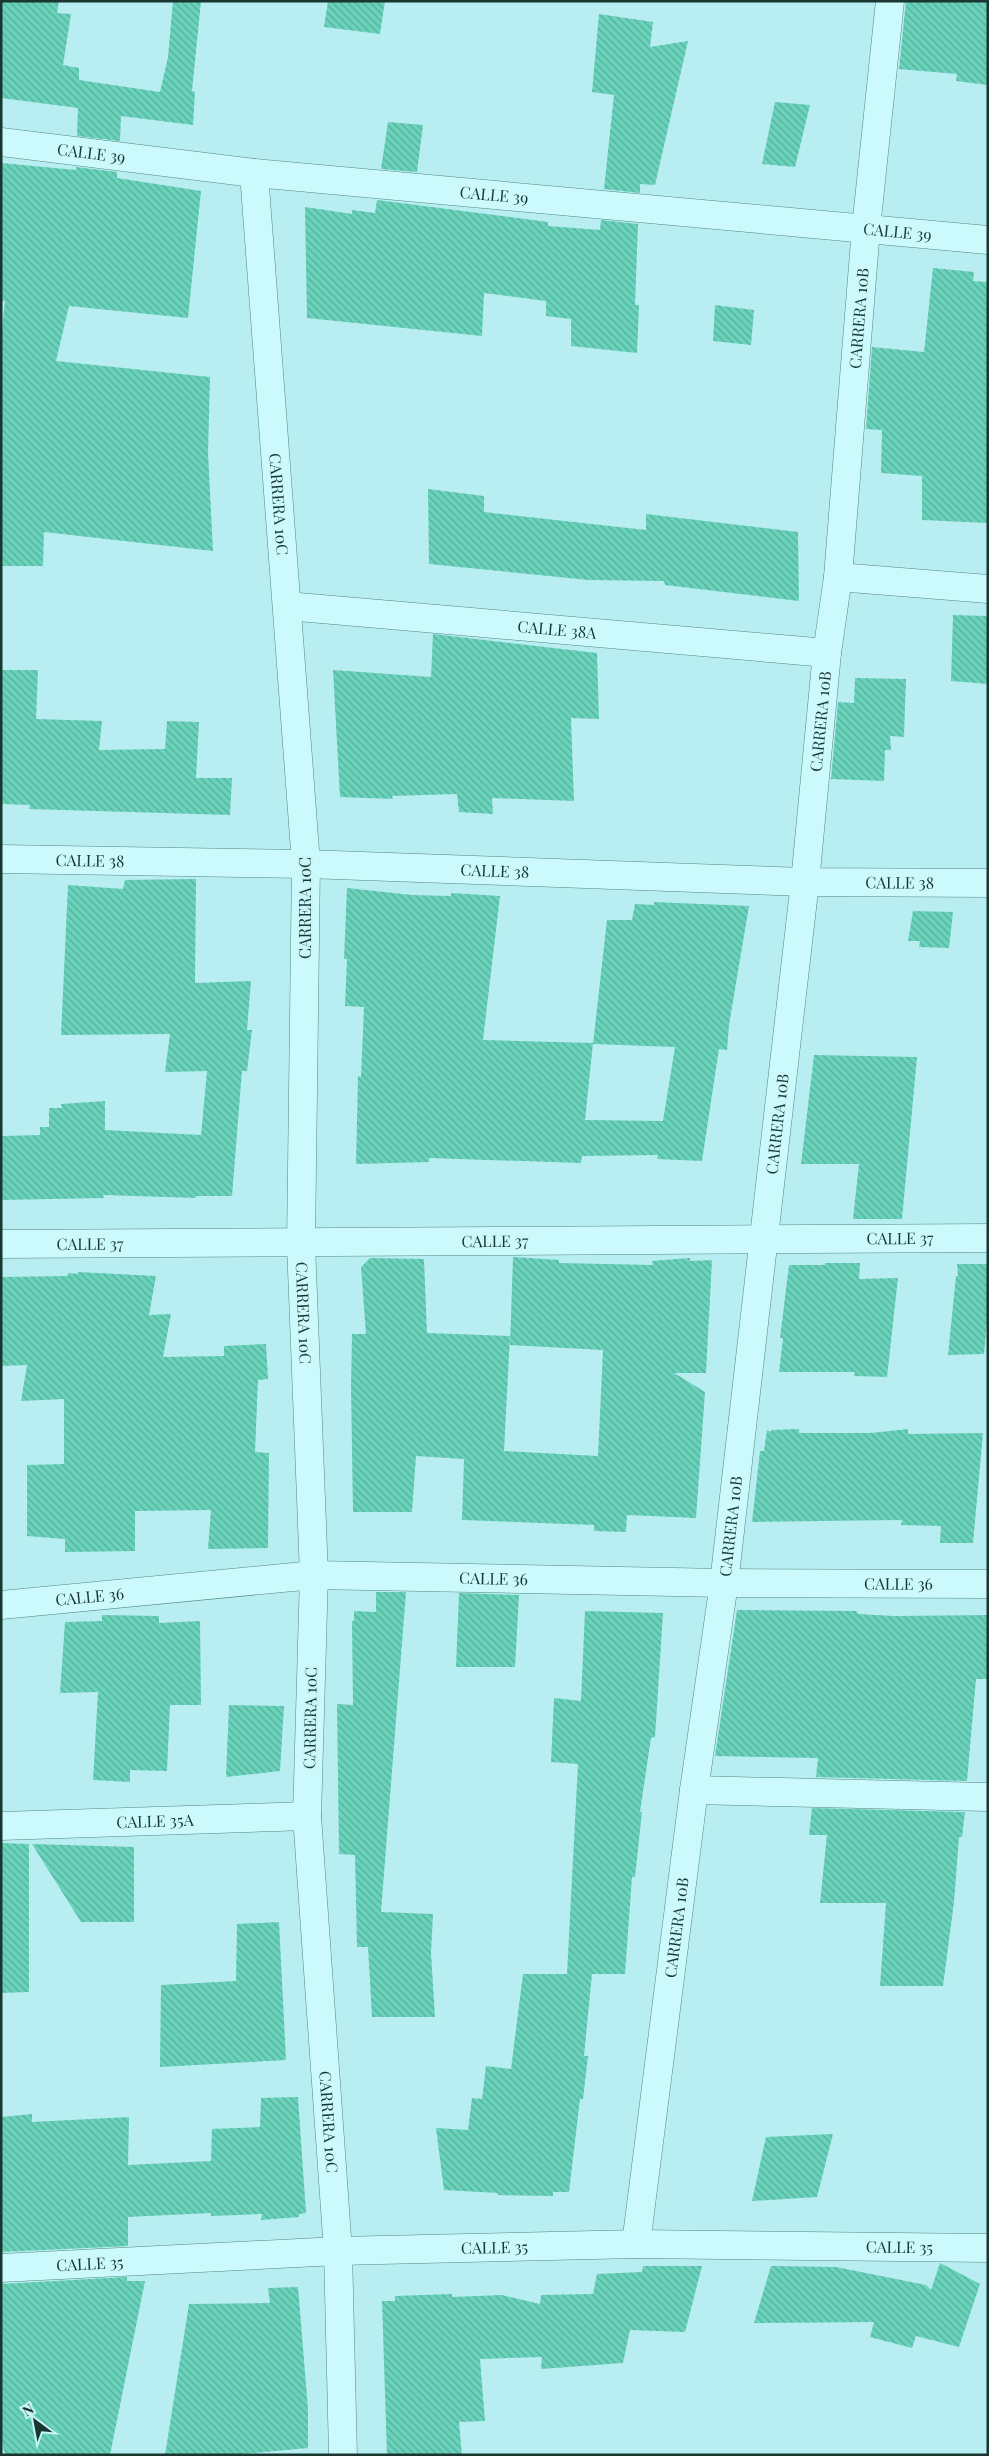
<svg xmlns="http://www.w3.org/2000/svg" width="989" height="2456" font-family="'Playfair Display',serif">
<defs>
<pattern id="building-back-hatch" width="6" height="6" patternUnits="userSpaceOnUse" patternTransform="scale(1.25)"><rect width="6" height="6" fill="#6ad3bb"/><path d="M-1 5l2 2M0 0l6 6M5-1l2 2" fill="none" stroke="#56ac99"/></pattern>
</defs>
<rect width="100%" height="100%" fill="#b8eef1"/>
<g fill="url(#building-back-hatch)">
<path d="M 1,1 L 59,1 L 57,13 L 71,14 L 63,65 L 79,68 L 79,80 L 160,92 L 168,57 L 173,1 L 201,1 L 192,91 L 195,92 L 193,125 L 121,116 L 120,141 L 77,136 L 78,108 L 1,98 Z"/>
<path d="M 328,1 L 385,1 L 380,34 L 324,27 Z"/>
<path d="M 906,1 L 988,1 L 988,85 L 956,81 L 957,74 L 899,69 Z"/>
<path d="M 599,14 L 653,22 L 650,47 L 688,41 L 655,185 L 640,184 L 640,193 L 604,189 L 614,95 L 592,92 Z"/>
<path d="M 775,102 L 810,105 L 795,167 L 762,164 Z"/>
<path d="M 388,122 L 423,125 L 417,172 L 381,169 Z"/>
<path d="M 1,163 L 76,170 L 76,167 L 117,172 L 117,178 L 201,191 L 188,318 L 69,306 L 56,361 L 210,377 L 208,453 L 213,551 L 44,532 L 43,566 L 1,566 L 1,339 L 5,301 L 1,301 Z"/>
<path d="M 377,200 L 548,222 L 548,226 L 600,230 L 601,220 L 638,224 L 635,305 L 639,305 L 637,353 L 571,346 L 571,319 L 546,316 L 546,301 L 484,293 L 482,336 L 307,318 L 305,207 L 352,214 L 352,210 L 375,213 Z"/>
<path d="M 933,268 L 974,272 L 973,281 L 988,282 L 988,523 L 922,520 L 922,476 L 881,473 L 882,430 L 866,429 L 872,347 L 924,352 Z"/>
<path d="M 715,305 L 754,310 L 751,345 L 713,341 Z"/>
<path d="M 428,489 L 484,496 L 484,512 L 646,530 L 646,514 L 798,532 L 799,601 L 665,585 L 664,581 L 589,580 L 429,564 Z"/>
<path d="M 953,615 L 988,616 L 988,684 L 951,681 Z"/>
<path d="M 433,634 L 597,653 L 599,719 L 571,718 L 574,801 L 492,798 L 493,814 L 459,812 L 457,794 L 392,796 L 393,799 L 340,797 L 333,670 L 431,677 Z"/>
<path d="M 1,670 L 38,670 L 36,719 L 102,721 L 99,750 L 165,749 L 167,721 L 199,722 L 196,778 L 232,778 L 230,815 L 29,809 L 30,805 L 1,804 Z"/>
<path d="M 855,678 L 906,679 L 904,737 L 890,736 L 891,750 L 885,750 L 884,781 L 831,779 L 838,702 L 854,703 Z"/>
<path d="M 196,879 L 195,983 L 251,981 L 247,1030 L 252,1030 L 247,1071 L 242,1071 L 232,1196 L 196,1196 L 196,1198 L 103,1195 L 104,1198 L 1,1200 L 1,1136 L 40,1135 L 40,1127 L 49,1127 L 49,1108 L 62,1108 L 61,1104 L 105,1101 L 105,1130 L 201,1135 L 207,1071 L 165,1072 L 170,1034 L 61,1035 L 68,885 L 123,889 L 125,880 Z"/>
<path d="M 347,888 L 412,895 L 451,896 L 451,893 L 500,896 L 483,1040 L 593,1043 L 585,1120 L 663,1121 L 675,1047 L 593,1044 L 607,920 L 632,920 L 635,904 L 654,905 L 654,902 L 749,906 L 729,1025 L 727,1050 L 719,1049 L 702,1161 L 657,1159 L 658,1155 L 582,1156 L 581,1163 L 429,1158 L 429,1162 L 356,1164 L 358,1076 L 361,1077 L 364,1007 L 345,1006 L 347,959 L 344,959 Z"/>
<path d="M 913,911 L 953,912 L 949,948 L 919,947 L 920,941 L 908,941 Z"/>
<path d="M 814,1055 L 917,1057 L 902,1219 L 853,1219 L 859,1164 L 801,1164 Z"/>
<path d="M 513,1257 L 559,1260 L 559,1263 L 653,1265 L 652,1261 L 690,1258 L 690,1261 L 712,1260 L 706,1373 L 674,1373 L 705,1392 L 696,1518 L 627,1515 L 626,1532 L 594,1531 L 594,1525 L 462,1520 L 464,1459 L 416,1456 L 412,1512 L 353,1512 L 351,1386 L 352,1334 L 366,1334 L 361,1267 L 370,1258 L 424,1259 L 427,1333 L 510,1336 L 504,1451 L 598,1456 L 603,1350 L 510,1345 Z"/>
<path d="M 825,1263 L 860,1263 L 859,1279 L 898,1278 L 887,1377 L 854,1376 L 855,1372 L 779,1372 L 783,1338 L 780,1338 L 789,1265 L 825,1265 Z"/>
<path d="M 957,1264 L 988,1264 L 988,1311 L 984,1354 L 948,1355 L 956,1276 L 958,1276 Z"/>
<path d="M 78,1272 L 156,1276 L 149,1315 L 171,1314 L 163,1357 L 224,1356 L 224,1346 L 266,1344 L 268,1379 L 258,1380 L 255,1452 L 269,1453 L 268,1548 L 208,1549 L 211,1510 L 135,1511 L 135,1551 L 65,1552 L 65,1539 L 27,1536 L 27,1465 L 64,1464 L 64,1399 L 21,1401 L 27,1365 L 1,1366 L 1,1277 L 68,1276 L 68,1273 L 78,1274 Z"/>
<path d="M 799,1429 L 799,1433 L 871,1433 L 908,1429 L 908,1434 L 983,1433 L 973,1543 L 940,1543 L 941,1526 L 901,1525 L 902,1520 L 752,1522 L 760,1451 L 764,1451 L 767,1430 L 771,1432 L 771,1430 Z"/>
<path d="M 376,1592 L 406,1592 L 381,1912 L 433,1914 L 431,1953 L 435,2017 L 372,2017 L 368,1947 L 357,1947 L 355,1855 L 339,1854 L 337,1704 L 353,1705 L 352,1621 L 354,1621 L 354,1611 L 376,1612 Z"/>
<path d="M 459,1593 L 519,1595 L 515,1667 L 456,1667 Z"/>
<path d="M 737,1610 L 856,1611 L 858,1614 L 894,1616 L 988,1615 L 988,1679 L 976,1679 L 967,1781 L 816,1777 L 818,1758 L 715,1756 Z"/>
<path d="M 585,1611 L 663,1613 L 655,1737 L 651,1738 L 640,1812 L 642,1812 L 635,1877 L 632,1877 L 625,1974 L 592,1974 L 584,2056 L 588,2056 L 583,2099 L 580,2099 L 569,2192 L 553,2192 L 553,2196 L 498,2195 L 498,2193 L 444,2190 L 436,2128 L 468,2130 L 472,2098 L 482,2099 L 486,2066 L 511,2069 L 523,1974 L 567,1974 L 578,1764 L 551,1762 L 554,1698 L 581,1701 Z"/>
<path d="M 102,1615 L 159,1616 L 159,1623 L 200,1621 L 201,1705 L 170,1705 L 167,1771 L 130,1770 L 130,1782 L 93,1780 L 98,1692 L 60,1693 L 65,1622 L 102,1621 Z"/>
<path d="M 229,1705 L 284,1706 L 280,1771 L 226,1777 Z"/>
<path d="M 812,1808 L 965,1812 L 962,1837 L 959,1837 L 954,1902 L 943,1986 L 880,1986 L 886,1903 L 820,1903 L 827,1835 L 809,1835 Z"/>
<path d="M 1,1843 L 29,1844 L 29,1992 L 1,1993 Z"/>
<path d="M 32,1844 L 134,1847 L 134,1922 L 81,1922 Z"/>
<path d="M 279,1922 L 286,2060 L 160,2067 L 161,1985 L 236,1981 L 237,1924 Z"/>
<path d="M 298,2097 L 306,2213 L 299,2214 L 299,2217 L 261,2220 L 262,2214 L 211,2216 L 211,2213 L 128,2217 L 128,2246 L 1,2252 L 1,2117 L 32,2114 L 32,2122 L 129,2117 L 128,2165 L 211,2161 L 212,2129 L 260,2127 L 261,2098 Z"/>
<path d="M 833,2134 L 817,2197 L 752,2201 L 766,2137 Z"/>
<path d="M 940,2263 L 980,2284 L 959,2347 L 916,2336 L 912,2348 L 870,2337 L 874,2322 L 754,2323 L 771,2266 L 836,2267 L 926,2285 L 931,2290 Z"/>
<path d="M 643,2266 L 702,2266 L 685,2332 L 630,2330 L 623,2363 L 541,2369 L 542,2357 L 480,2359 L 485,2421 L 459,2422 L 462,2455 L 387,2455 L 382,2301 L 395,2301 L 395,2296 L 452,2294 L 452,2297 L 502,2295 L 540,2304 L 541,2295 L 593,2294 L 597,2274 L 642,2272 Z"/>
<path d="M 127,2277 L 127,2281 L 145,2281 L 110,2455 L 5,2455 L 1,2439 L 1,2284 Z"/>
<path d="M 298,2287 L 308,2409 L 308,2448 L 231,2455 L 165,2455 L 189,2304 L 270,2303 L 268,2288 Z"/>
</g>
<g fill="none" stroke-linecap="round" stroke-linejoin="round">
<g stroke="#528982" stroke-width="29">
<g id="street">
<path id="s1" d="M 1,142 L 254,173 L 988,240"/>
<path id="s2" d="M 254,173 L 306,864 L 301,1244 L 314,1575 L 307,1816 L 338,2251 L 343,2455"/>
<path d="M 838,577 L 988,589"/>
<path id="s3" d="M 287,606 L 827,653"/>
<path id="s4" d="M 1,859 L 306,864 L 805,882 L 988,883"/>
<path id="s5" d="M 1,1244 C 330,1244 659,1238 988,1238"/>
<path id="s6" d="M 1,1605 L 314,1575 L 724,1583 L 988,1584"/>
<path d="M 694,1790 L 987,1797"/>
<path id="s7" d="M 1,1826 L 307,1816"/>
<path id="s8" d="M 636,2244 L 694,1790 L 724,1583 L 805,882 L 827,653 L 838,577 L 866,228 L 890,1"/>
<path id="s9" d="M 1,2268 L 338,2251 L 636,2244 L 988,2248"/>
</g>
</g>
<use href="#street" stroke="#cbf9fc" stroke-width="28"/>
</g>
<g text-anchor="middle" stroke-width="4" stroke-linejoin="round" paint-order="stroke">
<g font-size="16" fill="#193631" stroke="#c8f5f8">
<text dy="6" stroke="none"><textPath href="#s1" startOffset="91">CALLE 39</textPath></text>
<text dy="6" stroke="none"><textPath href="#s1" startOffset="496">CALLE 39</textPath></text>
<text dy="6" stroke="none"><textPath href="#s1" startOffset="901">CALLE 39</textPath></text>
<text dy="6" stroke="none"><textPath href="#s8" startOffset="1939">CARRERA 10B</textPath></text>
<text dy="6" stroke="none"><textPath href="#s2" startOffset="332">CARRERA 10C</textPath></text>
<text dy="6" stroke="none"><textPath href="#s3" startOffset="271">CALLE 38A</textPath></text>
<text dy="6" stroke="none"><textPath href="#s8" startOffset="1534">CARRERA 10B</textPath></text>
<text dy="6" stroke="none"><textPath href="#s4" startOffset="89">CALLE 38</textPath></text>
<text dy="6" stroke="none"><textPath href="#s4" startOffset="494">CALLE 38</textPath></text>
<text dy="6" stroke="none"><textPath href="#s4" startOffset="899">CALLE 38</textPath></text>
<text transform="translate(305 908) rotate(-90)" y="6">CARRERA 10C</text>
<text dy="6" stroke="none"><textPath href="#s8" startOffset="1129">CARRERA 10B</textPath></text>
<text dy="6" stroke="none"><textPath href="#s5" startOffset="899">CALLE 37</textPath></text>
<text dy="6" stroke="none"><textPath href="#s5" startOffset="494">CALLE 37</textPath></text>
<text dy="6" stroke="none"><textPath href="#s5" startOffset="89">CALLE 37</textPath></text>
<text dy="6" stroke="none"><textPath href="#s2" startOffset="1142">CARRERA 10C</textPath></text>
<text dy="6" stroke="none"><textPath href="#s8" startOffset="724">CARRERA 10B</textPath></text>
<text dy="6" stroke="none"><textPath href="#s6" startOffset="494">CALLE 36</textPath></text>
<text dy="6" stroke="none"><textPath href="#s6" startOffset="899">CALLE 36</textPath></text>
<text dy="6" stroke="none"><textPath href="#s6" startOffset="89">CALLE 36</textPath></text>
<text transform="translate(310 1718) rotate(-89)" y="6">CARRERA 10C</text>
<text dy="6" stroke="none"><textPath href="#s7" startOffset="154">CALLE 35A</textPath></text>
<text dy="6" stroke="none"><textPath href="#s8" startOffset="319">CARRERA 10B</textPath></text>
<text dy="6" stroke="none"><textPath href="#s2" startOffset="1952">CARRERA 10C</textPath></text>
<text dy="6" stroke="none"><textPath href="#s9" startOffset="494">CALLE 35</textPath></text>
<text dy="6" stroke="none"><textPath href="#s9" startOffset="899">CALLE 35</textPath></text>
<text dy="6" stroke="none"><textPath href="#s9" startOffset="89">CALLE 35</textPath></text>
</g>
</g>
<rect width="989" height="2456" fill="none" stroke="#193631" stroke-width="5"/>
<g transform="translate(35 2421) rotate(328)" stroke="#c8f5f8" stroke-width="4" paint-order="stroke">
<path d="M0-4L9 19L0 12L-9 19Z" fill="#193631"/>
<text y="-8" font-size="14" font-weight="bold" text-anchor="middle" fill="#193631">N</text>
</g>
</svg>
